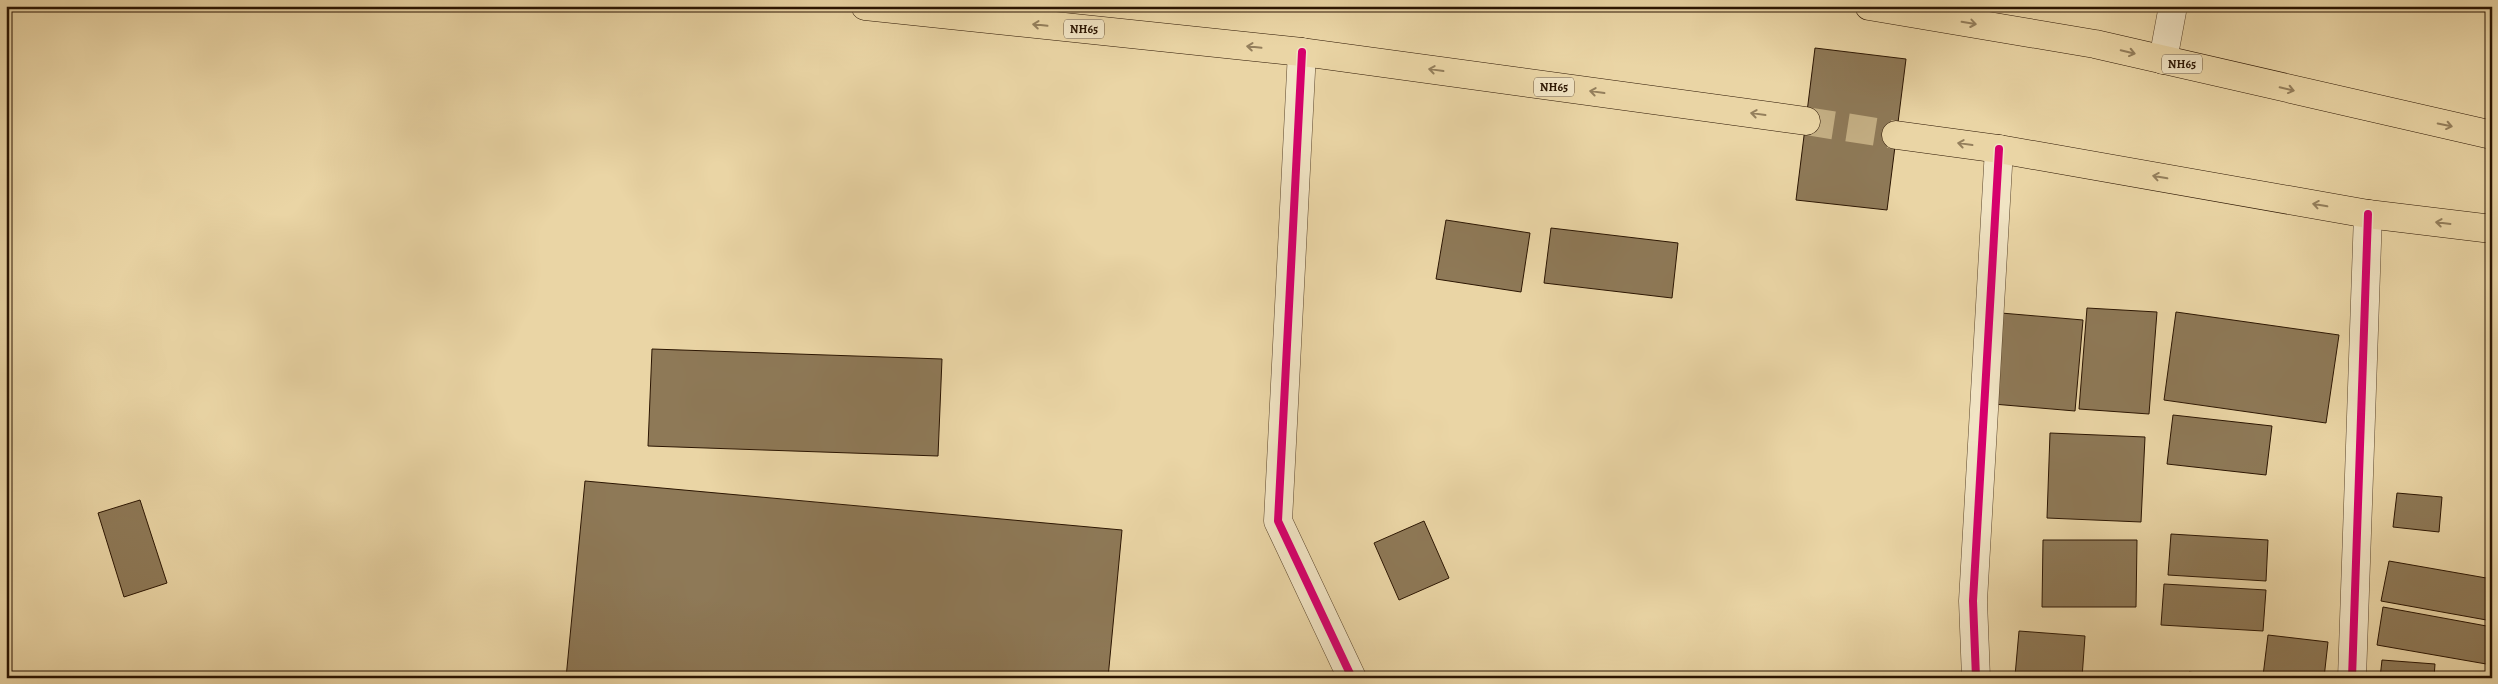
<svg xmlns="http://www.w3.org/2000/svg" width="2498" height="684" font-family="Alegreya,serif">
<rect width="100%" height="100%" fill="#ead5a5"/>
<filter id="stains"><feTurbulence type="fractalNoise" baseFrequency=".004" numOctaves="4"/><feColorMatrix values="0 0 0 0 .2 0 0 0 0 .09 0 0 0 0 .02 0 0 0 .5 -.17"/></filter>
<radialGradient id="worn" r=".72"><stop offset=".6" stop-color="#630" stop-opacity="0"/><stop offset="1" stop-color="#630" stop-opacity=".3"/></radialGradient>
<g fill="#8e7957" stroke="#2b1502">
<path d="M 1815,48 L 1906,59 L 1887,210 L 1796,200 Z"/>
<path d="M 1446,220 L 1530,233 L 1521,292 L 1436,279 Z"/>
<path d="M 1551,228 L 1678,243 L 1672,298 L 1544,283 Z"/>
<path d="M 2087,308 L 2157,312 L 2149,414 L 2079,409 Z"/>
<path d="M 2176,312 L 2339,335 L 2326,423 L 2164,400 Z"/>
<path d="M 2001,313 L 2083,320 L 2075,411 L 1993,404 Z"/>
<path d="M 652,349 L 942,359 L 938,456 L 648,446 Z"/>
<path d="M 2173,415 L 2272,426 L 2266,475 L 2167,464 Z"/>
<path d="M 2050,433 L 2145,437 L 2141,522 L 2047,518 Z"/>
<path d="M 585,481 L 1122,530 L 1108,678 L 566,678 Z"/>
<path d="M 2397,493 L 2442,497 L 2439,532 L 2393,527 Z"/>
<path d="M 140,500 L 167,583 L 124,597 L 98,513 Z"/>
<path d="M 1424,521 L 1449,578 L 1399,600 L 1374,543 Z"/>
<path d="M 2171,534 L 2268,540 L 2266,581 L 2168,575 Z"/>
<path d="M 2043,540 L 2137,540 L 2136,607 L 2042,607 Z"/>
<path d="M 2389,561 L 2492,579 L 2492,621 L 2381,601 Z"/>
<path d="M 2164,584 L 2266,590 L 2263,631 L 2161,625 Z"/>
<path d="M 2383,607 L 2492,627 L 2492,665 L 2377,645 Z"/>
<path d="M 2019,631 L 2085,636 L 2082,678 L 2015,676 Z"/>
<path d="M 2268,635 L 2328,642 L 2324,678 L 2263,676 Z"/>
<path d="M 2382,660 L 2435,664 L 2434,678 L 2380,678 Z"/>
<path d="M 2189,672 L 2232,678 L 2189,678 Z"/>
</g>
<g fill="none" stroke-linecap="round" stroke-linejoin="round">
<path stroke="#c4af84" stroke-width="28" stroke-dasharray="28 14" stroke-linecap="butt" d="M 1806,121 L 1896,135"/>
<g stroke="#5b452b" stroke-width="29">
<g id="minor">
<path d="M 1302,52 L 1278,521 L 1352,678"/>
<path d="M 2163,60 L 2173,6"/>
<path d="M 1976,678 L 1973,601 L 1999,149"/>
<path d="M 2352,678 L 2368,214"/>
</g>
</g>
<g stroke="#2b1502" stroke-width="29">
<g id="highway">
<path d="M 865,6 L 1302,52 L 1806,121"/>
<path d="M 1869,6 L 2095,44 L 2492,135"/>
<path d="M 1896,135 L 1999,149 L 2368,214 L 2492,229"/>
</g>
</g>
<use href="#minor" stroke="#f1e4c4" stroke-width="28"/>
<use href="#highway" stroke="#ead5a5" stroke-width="28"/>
<g stroke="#f1e4c4" stroke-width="11">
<g id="cycleway">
<path d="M 1302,52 L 1278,521 L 1352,678"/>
<path d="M 1976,678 L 1973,601 L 1999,149"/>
<path d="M 2352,678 L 2368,214"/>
</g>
</g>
<use href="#cycleway" stroke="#d6006c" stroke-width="8"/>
</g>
<defs><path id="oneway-shaft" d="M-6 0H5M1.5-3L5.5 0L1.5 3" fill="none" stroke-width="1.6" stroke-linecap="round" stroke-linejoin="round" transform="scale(1.25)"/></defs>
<g stroke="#947f5c">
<use href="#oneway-shaft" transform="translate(1969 23) rotate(9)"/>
<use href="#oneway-shaft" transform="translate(1040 25) rotate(-174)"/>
<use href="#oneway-shaft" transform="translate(1254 47) rotate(-174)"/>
<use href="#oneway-shaft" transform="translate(2128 52) rotate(13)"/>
<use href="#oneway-shaft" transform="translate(1436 70) rotate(-172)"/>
<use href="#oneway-shaft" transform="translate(2287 89) rotate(13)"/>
<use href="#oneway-shaft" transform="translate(1597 92) rotate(-172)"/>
<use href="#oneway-shaft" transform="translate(1758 114) rotate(-172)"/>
<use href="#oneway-shaft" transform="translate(2445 125) rotate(12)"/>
<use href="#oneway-shaft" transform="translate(1965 144) rotate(-172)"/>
<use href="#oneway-shaft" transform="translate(2160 177) rotate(-170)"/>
<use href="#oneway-shaft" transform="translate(2320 205) rotate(-170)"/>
<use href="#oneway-shaft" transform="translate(2443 223) rotate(-173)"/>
</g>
<g text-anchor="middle" stroke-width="4.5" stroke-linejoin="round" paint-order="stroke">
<g fill="#f1e4c4" stroke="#66533c" stroke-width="1">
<rect x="1064" y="19.5" width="40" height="19" rx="4"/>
<rect x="2162" y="54.5" width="40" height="19" rx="4"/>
<rect x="1534" y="77.5" width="40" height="19" rx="4"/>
</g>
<g font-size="12" font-weight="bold" fill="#2b1502">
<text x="1084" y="33">NH65</text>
<text x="2182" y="68">NH65</text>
<text x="1554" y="91">NH65</text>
</g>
</g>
<rect width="2498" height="684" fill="none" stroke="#ead5a5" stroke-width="25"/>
<rect x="8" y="8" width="2483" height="669" fill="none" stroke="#2b1502" stroke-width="2.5"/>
<rect x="12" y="12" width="2473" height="659" fill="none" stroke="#2b1502"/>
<rect width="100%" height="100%" filter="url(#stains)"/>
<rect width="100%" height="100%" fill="url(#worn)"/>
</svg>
